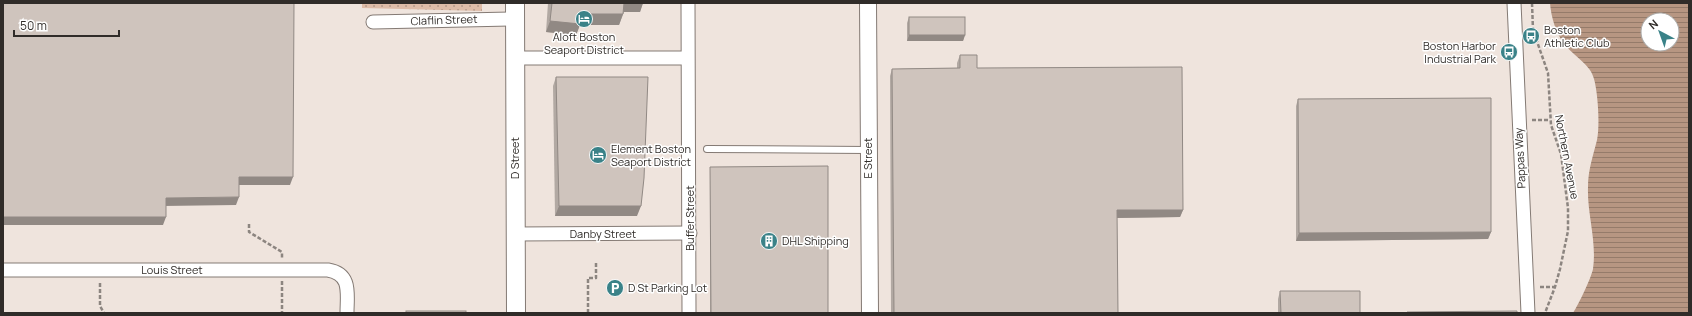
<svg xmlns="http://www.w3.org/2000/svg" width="1692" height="316" font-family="Manrope,sans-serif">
<defs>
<pattern id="park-dots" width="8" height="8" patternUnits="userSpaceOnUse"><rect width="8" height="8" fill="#debca8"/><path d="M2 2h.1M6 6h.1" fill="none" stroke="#b49989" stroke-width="1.8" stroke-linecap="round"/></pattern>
<pattern id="water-rules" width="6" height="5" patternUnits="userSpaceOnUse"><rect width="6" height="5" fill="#b79682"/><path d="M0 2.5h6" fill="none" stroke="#957b6a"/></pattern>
</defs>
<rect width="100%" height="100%" fill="#efe4dd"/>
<path fill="url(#park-dots)" d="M 362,3 L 482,3 L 482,11 L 362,8 Z"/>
<path fill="url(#water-rules)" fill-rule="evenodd" d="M 1550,3 L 1689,3 L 1689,313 L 1573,313 C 1579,304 1591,278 1593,269 C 1597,241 1587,214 1588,187 C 1588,170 1593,156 1597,140 C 1600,126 1598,93 1594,79 C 1591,65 1574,56 1565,45 C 1556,34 1551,17 1550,3 ZM 1648,20 L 1672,20 L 1672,44 L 1648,44 Z"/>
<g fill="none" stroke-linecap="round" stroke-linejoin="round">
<g stroke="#847a74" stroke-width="8">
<path id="service" d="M 707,149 L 868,150"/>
</g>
<g stroke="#847a74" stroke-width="15">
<g id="minor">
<path d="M 688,3 L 689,313"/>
<path d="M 1514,3 L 1528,313"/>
<path d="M 373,22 L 515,19"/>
<path d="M 515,58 L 687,58"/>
<path d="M 516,234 L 690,233"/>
<path d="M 3,270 L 328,270 C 352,274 347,294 347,313"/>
</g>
</g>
<g stroke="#847a74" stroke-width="18">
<path id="tertiary" d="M 868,3 L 870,313"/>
</g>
<g stroke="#847a74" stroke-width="20">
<path id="secondary" d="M 515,3 L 516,313"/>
</g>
<g stroke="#8c8580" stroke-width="2.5" stroke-dasharray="4 2" stroke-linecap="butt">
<path d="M 1532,3 L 1533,30 L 1548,73 L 1551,125 L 1561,154 L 1568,208 L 1568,231 L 1560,269 L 1555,287 L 1545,313"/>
<path d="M 1532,120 L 1550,120"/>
<path d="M 249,224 L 249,232 L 282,252 L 282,258"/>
<path d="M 282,281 L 282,313"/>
<path d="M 100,283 L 100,306 L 104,313"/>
<path d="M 1540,287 L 1555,287"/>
<path d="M 588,313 L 588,278 L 596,278 L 596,262"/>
</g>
<use href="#service" stroke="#fff" stroke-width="6"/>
<use href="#minor" stroke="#fff" stroke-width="13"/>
<use href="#tertiary" stroke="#fff" stroke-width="16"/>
<use href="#secondary" stroke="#fff" stroke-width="18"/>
</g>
<g fill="#b2a9a3">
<path d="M 548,3 L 643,3 L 640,12 L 624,12 L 619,25 L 580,25 L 576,35 L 546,32 Z"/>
<path d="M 909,17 L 965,35 L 963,41 L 907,41 L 907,23 Z"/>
<path d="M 960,55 L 977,68 L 1183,210 L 1180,217 L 1117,218 L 1118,313 L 891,313 L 890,76 L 892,69 L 957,68 L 957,63 Z"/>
<path d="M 556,77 L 637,216 L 555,216 L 553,86 Z"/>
<path d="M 1298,99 L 1491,232 L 1488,239 L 1296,241 L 1296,106 Z"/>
<path d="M 710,167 L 828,313 L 710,313 Z"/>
<path d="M 1280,291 L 1360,313 L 1278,313 L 1278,299 Z"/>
</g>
<g fill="#918984">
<path d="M 624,3 L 643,3 L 640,12 L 620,12 Z"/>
<path d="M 582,14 L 623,14 L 619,25 L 580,25 L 576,35 L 546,32 L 550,21 Z"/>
<path d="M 909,35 L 965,35 L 963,41 L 907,41 Z"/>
<path d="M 239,177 L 293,177 L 290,185 L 236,185 Z"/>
<path d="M 239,197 L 236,205 L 163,206 L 166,198 Z"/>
<path d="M 559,206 L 641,206 L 637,216 L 555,216 Z"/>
<path d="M 1117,210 L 1183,210 L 1180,217 L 1114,218 Z"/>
<path d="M 3,217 L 166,217 L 163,225 L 3,225 Z"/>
<path d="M 1491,232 L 1488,239 L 1296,241 L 1299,233 Z"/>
</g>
<g fill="#cfc4bd" stroke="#918984">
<path d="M 3,3 L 294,3 L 293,177 L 239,177 L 239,197 L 166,198 L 166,217 L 3,217 Z"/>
<path d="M 552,3 L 624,3 L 623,14 L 582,14 L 580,24 L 550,21 Z"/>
<rect x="909" y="17" width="56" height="18"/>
<path d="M 960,55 L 977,55 L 977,68 L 1182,67 L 1183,210 L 1117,210 L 1118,313 L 894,313 L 892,69 L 960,68 Z"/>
<path d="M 556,77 L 648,77 L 644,178 L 641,206 L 559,206 Z"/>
<path d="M 1491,98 L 1491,232 L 1299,233 L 1298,99 Z"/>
<path d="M 828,166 L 828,313 L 711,313 L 710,167 Z"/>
<path d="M 1280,291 L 1360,291 L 1360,313 L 1281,313 Z"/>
<rect x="406" y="311" width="60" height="2"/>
<path d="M 1517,311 L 1517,313 L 1407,313 L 1407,312 Z"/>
</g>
<defs>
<g id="hotel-disc" transform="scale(0.9)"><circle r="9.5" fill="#3a8288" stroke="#fff"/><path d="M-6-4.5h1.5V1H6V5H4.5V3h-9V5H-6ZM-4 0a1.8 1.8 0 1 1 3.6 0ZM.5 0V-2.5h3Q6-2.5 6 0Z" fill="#fff"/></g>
<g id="bus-disc" transform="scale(0.9)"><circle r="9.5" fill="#3a8288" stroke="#fff"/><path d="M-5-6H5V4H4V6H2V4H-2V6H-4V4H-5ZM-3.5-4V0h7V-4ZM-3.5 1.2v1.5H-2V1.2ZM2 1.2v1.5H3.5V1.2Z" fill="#fff"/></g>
<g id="building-disc" transform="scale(0.9)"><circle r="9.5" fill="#3a8288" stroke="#fff"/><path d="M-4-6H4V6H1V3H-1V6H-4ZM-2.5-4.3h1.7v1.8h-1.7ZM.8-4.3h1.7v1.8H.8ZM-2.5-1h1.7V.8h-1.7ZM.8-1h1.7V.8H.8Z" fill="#fff"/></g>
<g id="parking-disc" transform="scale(0.9)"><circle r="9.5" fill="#3a8288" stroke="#fff"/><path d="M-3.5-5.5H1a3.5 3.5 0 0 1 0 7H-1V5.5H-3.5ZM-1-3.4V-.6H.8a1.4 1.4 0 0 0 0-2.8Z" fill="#fff"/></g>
</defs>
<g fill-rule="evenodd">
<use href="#hotel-disc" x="584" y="19"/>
<use href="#bus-disc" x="1531" y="36"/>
<use href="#bus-disc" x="1509" y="52"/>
<use href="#hotel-disc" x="598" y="155"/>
<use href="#building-disc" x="769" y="241"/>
<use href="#parking-disc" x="615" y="288"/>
</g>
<g text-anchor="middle" stroke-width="3" stroke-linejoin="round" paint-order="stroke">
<g font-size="11" fill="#302c29" stroke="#fff">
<text transform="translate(444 20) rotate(-2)" y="4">Claflin Street</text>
<text transform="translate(1567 157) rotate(79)" y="4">Northern Avenue</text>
<text transform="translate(515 158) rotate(-90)" y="4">D Street</text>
<text transform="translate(868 158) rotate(-90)" y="4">E Street</text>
<text transform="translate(1520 158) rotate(-93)" y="4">Pappas Way</text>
<text transform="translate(690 218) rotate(-90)" y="4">Buffer Street</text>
<text x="603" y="238">Danby Street</text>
<text x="172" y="274">Louis Street</text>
</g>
<g font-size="11" fill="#302c29" stroke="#fff" text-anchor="start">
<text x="1544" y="34">Boston<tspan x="1544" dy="13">Athletic Club</tspan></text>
<text x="584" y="41" text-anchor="middle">Aloft Boston<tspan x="584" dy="13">Seaport District</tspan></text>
<text x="1496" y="50" text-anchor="end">Boston Harbor<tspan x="1496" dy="13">Industrial Park</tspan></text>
<text x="611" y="153">Element Boston<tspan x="611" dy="13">Seaport District</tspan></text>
<text x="782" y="245">DHL Shipping</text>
<text x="628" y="292">D St Parking Lot</text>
</g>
</g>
<rect width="1692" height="316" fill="none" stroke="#302c29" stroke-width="8"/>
<g transform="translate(1660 32) rotate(319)"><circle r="19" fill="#ffffff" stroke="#acaba9"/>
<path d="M0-3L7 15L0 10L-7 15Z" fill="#3a8288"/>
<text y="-6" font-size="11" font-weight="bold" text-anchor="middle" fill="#302c29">N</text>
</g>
<path d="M14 30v6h105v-6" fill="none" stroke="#302c29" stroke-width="2"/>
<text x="20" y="30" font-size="12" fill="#302c29" stroke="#ffffff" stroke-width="3" paint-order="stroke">50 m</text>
</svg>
